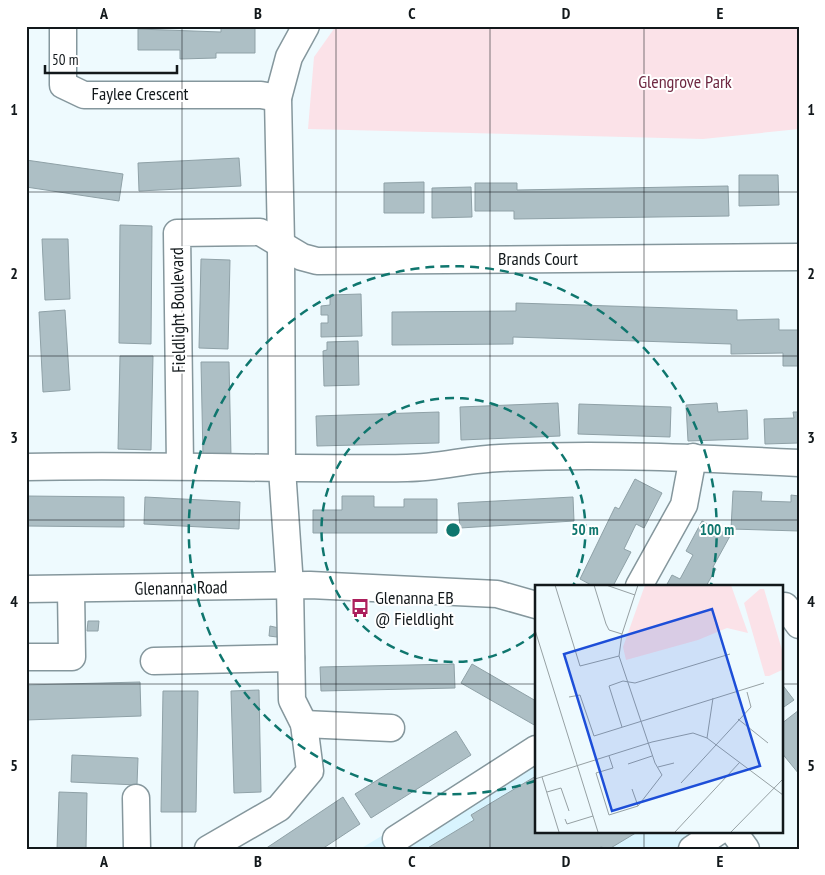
<svg xmlns="http://www.w3.org/2000/svg" width="825" height="875" font-family="'PT Sans Narrow',sans-serif">
<rect width="100%" height="100%" fill="#eefafe"/>
<path fill="#d8f4fe" d="M 536,743 L 536,831 L 688,831 L 701,849 L 360,849 Z"/>
<path fill="#fbe2e8" d="M 336,26 L 799,26 L 799,129 L 703,139 L 308,129 L 314,57 Z"/>
<g fill="#adbfc5" stroke="#8fa1a7">
<path d="M 221,26 L 255,26 L 255,53 L 216,53 L 216,58 L 180,59 L 180,50 L 138,50 L 138,29 L 221,32 Z"/>
<path d="M 239,158 L 241,186 L 139,191 L 138,163 Z"/>
<path d="M 26,160 L 123,174 L 119,201 L 26,187 Z"/>
<path d="M 739,175 L 778,175 L 779,205 L 739,206 Z"/>
<path d="M 424,182 L 424,213 L 384,213 L 384,183 Z"/>
<path d="M 475,183 L 517,183 L 517,190 L 728,186 L 729,216 L 514,219 L 514,211 L 475,211 Z"/>
<path d="M 471,187 L 472,217 L 432,218 L 432,188 Z"/>
<path d="M 120,225 L 152,226 L 151,344 L 119,343 Z"/>
<path d="M 42,239 L 68,239 L 70,299 L 45,300 Z"/>
<path d="M 201,259 L 230,260 L 228,349 L 199,348 Z"/>
<path d="M 361,294 L 362,336 L 321,337 L 321,323 L 328,323 L 328,315 L 321,315 L 321,306 L 330,305 L 330,295 Z"/>
<path d="M 516,303 L 737,310 L 737,320 L 779,319 L 779,330 L 799,330 L 799,366 L 783,366 L 783,353 L 731,354 L 731,344 L 513,337 L 513,344 L 392,345 L 392,312 L 516,311 Z"/>
<path d="M 65,310 L 70,390 L 43,392 L 39,312 Z"/>
<path d="M 358,341 L 359,385 L 324,386 L 323,351 L 327,350 L 327,342 Z"/>
<path d="M 120,356 L 153,356 L 151,450 L 118,449 Z"/>
<path d="M 201,362 L 229,362 L 231,456 L 203,457 Z"/>
<path d="M 558,403 L 560,436 L 461,440 L 460,407 Z"/>
<path d="M 717,403 L 718,412 L 747,410 L 748,439 L 688,441 L 686,405 Z"/>
<path d="M 579,404 L 671,407 L 670,437 L 578,434 Z"/>
<path d="M 439,412 L 439,443 L 317,446 L 316,416 Z"/>
<path d="M 793,412 L 799,412 L 799,443 L 765,444 L 764,419 L 794,418 Z"/>
<path d="M 635,479 L 662,493 L 644,528 L 636,524 L 624,549 L 631,552 L 613,586 L 593,586 L 580,579 L 615,507 L 619,509 Z"/>
<path d="M 733,491 L 762,492 L 761,501 L 791,502 L 791,495 L 799,496 L 799,531 L 731,529 Z"/>
<path d="M 26,496 L 124,497 L 124,527 L 26,526 Z"/>
<path d="M 342,496 L 374,496 L 374,507 L 404,507 L 404,499 L 437,499 L 437,533 L 313,533 L 313,510 L 342,510 Z"/>
<path d="M 145,497 L 240,502 L 239,529 L 144,524 Z"/>
<path d="M 573,497 L 574,521 L 460,528 L 458,503 Z"/>
<path d="M 702,521 L 730,536 L 713,567 L 716,569 L 706,586 L 666,586 L 672,575 L 680,579 L 693,555 L 686,551 Z"/>
<path d="M 88,621 L 99,621 L 98,631 L 87,631 Z"/>
<path d="M 270,626 L 279,628 L 277,637 L 269,636 Z"/>
<path d="M 454,664 L 455,688 L 321,691 L 320,667 Z"/>
<path d="M 472,664 L 536,701 L 536,726 L 461,683 Z"/>
<path d="M 140,682 L 141,716 L 26,720 L 26,685 Z"/>
<path d="M 781,683 L 794,700 L 781,709 Z"/>
<path d="M 259,690 L 261,792 L 234,793 L 231,691 Z"/>
<path d="M 163,691 L 198,691 L 196,812 L 161,812 Z"/>
<path d="M 799,710 L 799,774 L 781,752 L 781,744 L 784,742 L 781,739 L 781,724 Z"/>
<path d="M 456,731 L 471,755 L 371,818 L 355,794 Z"/>
<path d="M 72,755 L 138,758 L 137,785 L 71,782 Z"/>
<path d="M 536,776 L 536,831 L 639,831 L 609,849 L 601,847 L 597,849 L 426,849 L 474,820 L 471,815 Z"/>
<path d="M 59,792 L 87,793 L 86,849 L 57,849 Z"/>
<path d="M 343,797 L 360,824 L 322,849 L 265,849 Z"/>
</g>
<g fill="none" stroke-linecap="round" stroke-linejoin="round">
<g stroke="#85979d" stroke-width="29">
<g id="minor">
<path d="M 63,26 L 63,85 L 84,95 L 261,95 L 278,98"/>
<path d="M 180,465 L 177,233 L 260,232 L 302,257 L 317,261 L 799,257"/>
<path d="M 26,467 C 153,464 280,470 407,468 C 438,468 469,459 500,458 C 599,453 700,458 799,463"/>
<path d="M 639,586 L 684,505 L 693,457"/>
<path d="M 26,589 L 310,585 L 497,594 L 536,605"/>
<path d="M 785,606 L 799,625"/>
<path d="M 26,657 L 72,657 L 71,590"/>
<path d="M 154,661 L 291,658"/>
<path d="M 304,724 L 391,728"/>
<path d="M 136,798 L 137,849"/>
<path d="M 733,831 L 746,849"/>
<path d="M 396,839 L 536,749"/>
<path d="M 208,849 L 279,808 L 310,771 L 304,724 L 292,700 L 290,586 L 282,469 L 281,243 L 278,98 L 289,57 L 306,26"/>
<path d="M 692,849 L 719,831"/>
</g>
</g>
<use href="#minor" stroke="#fff" stroke-width="26"/>
</g>
<path fill="none" stroke="#12181b" stroke-width="1" stroke-opacity="0.55" d="M 182,26 L 182,849M 336,26 L 336,849M 490,26 L 490,849M 644,26 L 644,586M 26,192 L 799,192M 26,356 L 799,356M 26,520 L 799,520M 26,684 L 536,684M 781,684 L 799,684M 644,831 L 644,849"/>
<g fill="none" stroke="#0f766e" stroke-width="2.5" stroke-dasharray="9 6">
<path d="M536 633A132 132 0 1 1 573 586"/>
<path d="M535 781A264 264 0 1 1 711 585"/>
</g>
<defs>
<g id="bus-bare" transform="scale(1.5)"><path d="M-5-6H5V4H4V6H2V4H-2V6H-4V4H-5ZM-3.5-4V0h7V-4ZM-3.5 1.2v1.5H-2V1.2ZM2 1.2v1.5H3.5V1.2Z" fill="#ac1f5c" stroke="#fff" stroke-width="2.5" paint-order="stroke"/></g>
</defs>
<g fill-rule="evenodd">
<use href="#bus-bare" x="360" y="608"/>
</g>
<g text-anchor="middle" stroke-width="4" stroke-linejoin="round" paint-order="stroke">
<g font-size="18" fill="#6e2841" stroke="#fff">
<text x="685" y="88">Glengrove Park</text>
</g>
<g font-size="18" fill="#12181b" stroke="#fff">
<text x="140" y="100">Faylee Crescent</text>
<text x="538" y="265">Brands Court</text>
<text transform="translate(178 310) rotate(-91)" y="6">Fieldlight Boulevard</text>
<text transform="translate(181 588) rotate(-1)" y="6">Glenanna Road</text>
</g>
<g font-size="18" fill="#12181b" stroke="#fff" text-anchor="start">
<text x="375" y="604">Glenanna EB<tspan x="375" dy="21">@ Fieldlight</tspan></text>
</g>
</g>
<g transform="translate(535 585)">
<rect width="248" height="248" fill="#eefafe"/>
<path d="M 110,0 L 196,0 L 213,48 L 192,43 L 163,55 L 91,75 L 88,62 ZM 225,4 L 229,4 L 247,65 L 247,85 L 234,91 L 230,91 L 209,18 Z" fill="#fbe2e8"/>
<path fill="none" stroke="#96a0a3" stroke-width="1" d="M 20,0 L 45,81 L 84,71M 59,0 L 71,39 L 74,45 L 87,49M 71,0 L 100,10M 0,45 L 63,247M 34,112 L 45,110 L 59,151 L 229,98M 203,134 L 233,158M 87,142 L 74,101 L 88,96 L 100,98 L 195,69M 172,153 L 178,113M 74,171 L 78,183 L 61,188 L 74,230 L 103,221 L 127,190 L 120,178 L 84,71 L 87,49 L 103,0M 93,179 L 117,171M 123,182 L 139,178M 7,192 L 24,247M 0,194 L 117,157 L 158,148 L 172,153 L 248,210M 146,198 L 216,122 L 212,107M 97,204 L 103,221M 12,207 L 26,203 L 34,226M 30,234 L 32,239 L 58,231M 140,247 L 205,177M 196,247 L 248,194"/>
<path fill="#1d4ed8" fill-opacity="0.15" stroke="#1d4ed8" stroke-width="2.5" d="M 177,24 L 225,181 L 77,226 L 29,69 Z"/>
<rect width="248" height="248" fill="none" stroke="#12181b" stroke-width="2.5"/>
</g>
<circle cx="453" cy="530" r="8" fill="#0f766e" stroke="#fff" stroke-width="2.5"/>
<g font-size="15" text-anchor="middle" font-weight="bold" fill="#0f766e" stroke="#fff" stroke-width="4" stroke-linejoin="round" paint-order="stroke">
<text x="585" y="535">50 m</text>
<text x="717" y="535">100 m</text>
</g>
<rect width="825" height="875" fill="none" stroke="#ffffff" stroke-width="55"/>
<path d="M45 65v8h132v-8" fill="none" stroke="#12181b" stroke-width="2.5"/>
<text x="52" y="65" font-size="15" fill="#12181b" stroke="#ffffff" stroke-width="4" paint-order="stroke">50 m</text>
<rect x="28" y="28" width="770" height="820" fill="none" stroke="#12181b" stroke-width="2"/>
<g font-size="16" text-anchor="middle" font-weight="bold" fill="#12181b">
<text x="104" y="19">A</text>
<text x="258" y="19">B</text>
<text x="412" y="19">C</text>
<text x="566" y="19">D</text>
<text x="720" y="19">E</text>
<text x="14" y="115">1</text>
<text x="811" y="115">1</text>
<text x="14" y="279">2</text>
<text x="811" y="279">2</text>
<text x="14" y="443">3</text>
<text x="811" y="443">3</text>
<text x="14" y="607">4</text>
<text x="811" y="607">4</text>
<text x="14" y="771">5</text>
<text x="811" y="771">5</text>
<text x="104" y="867">A</text>
<text x="258" y="867">B</text>
<text x="412" y="867">C</text>
<text x="566" y="867">D</text>
<text x="720" y="867">E</text>
</g>
</svg>
